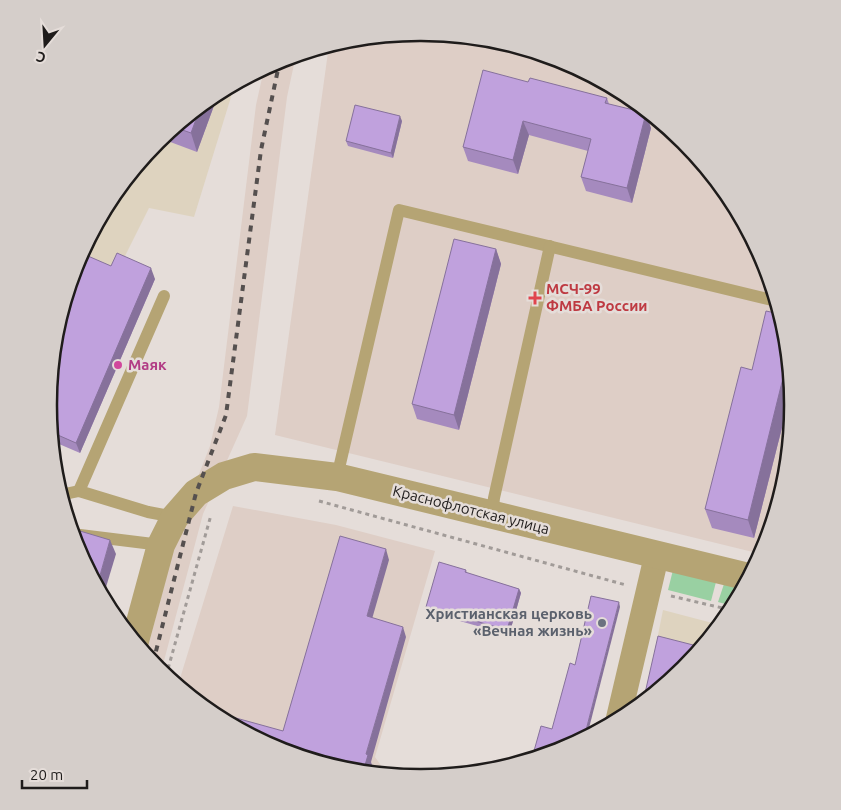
<svg xmlns="http://www.w3.org/2000/svg" width="841" height="810" font-family="Ubuntu,sans-serif">
<rect width="100%" height="100%" fill="#e5ddd9"/>
<g fill="#ded3bf">
<path d="M 235,84 L 194,217 L 149,208 L 115,276 L 78,260 L 111,198 L 157,141 L 214,95 Z"/>
<path d="M 663,610 L 720,625 L 684,669 L 645,700 Z"/>
</g>
<g fill="#decec6">
<path d="M 421,33 L 493,40 L 563,61 L 628,95 L 684,142 L 730,198 L 765,263 L 786,333 L 793,405 L 786,478 L 761,554 L 275,435 L 329,45 L 348,40 Z"/>
<path d="M 296,55 L 287,97 L 247,416 L 203,514 L 161,672 L 146,655 L 181,520 L 210,446 L 219,407 L 256,105 L 264,69 Z"/>
<path d="M 233,506 L 336,525 L 435,551 L 375,757 L 387,774 L 348,770 L 213,715 L 178,685 Z"/>
</g>
<g fill="#99d0a2">
<path d="M 673,570 L 716,582 L 711,601 L 668,590 Z"/>
<path d="M 724,584 L 742,589 L 733,606 L 718,602 Z"/>
</g>
<g fill="none" stroke-linecap="round" stroke-linejoin="round">
<g stroke="#a19b98" stroke-width="3" stroke-dasharray="4 4" stroke-linecap="butt">
<path d="M 319,501 L 626,585"/>
<path d="M 671,596 L 731,610"/>
<path d="M 166,676 L 211,515"/>
</g>
<g stroke="#b5a474" stroke-width="12">
<path d="M 337,477 L 399,210 L 776,301"/>
<path d="M 79,491 L 164,296"/>
<path d="M 60,495 L 79,491 L 148,512 L 175,517"/>
<path d="M 492,515 L 494,498 L 550,246"/>
<path d="M 72,534 L 161,545"/>
</g>
<path stroke="#b5a474" stroke-width="25" d="M 618,720 L 657,554"/>
<path stroke="#b5a474" stroke-width="28" d="M 135,641 L 161,545 L 175,517 L 196,493 L 224,476 L 254,467 L 337,477 L 749,577"/>
<path stroke="#55504f" stroke-width="4" stroke-dasharray="6 6" stroke-linecap="butt" d="M 153,663 L 196,493 L 226,415 L 261,150 L 280,60"/>
</g>
<g fill="#a58abe">
<path d="M 528,82 L 607,98 L 609,104 L 651,128 L 632,203 L 586,191 L 581,177 L 588,151 L 529,135 L 518,174 L 468,161 L 463,147 Z"/>
<path d="M 219,92 L 197,152 L 165,140 L 164,136 L 214,95 Z"/>
<path d="M 402,121 L 393,158 L 348,146 L 346,141 Z"/>
<path d="M 496,249 L 501,264 L 459,430 L 417,419 L 412,404 Z"/>
<path d="M 111,266 L 155,279 L 80,453 L 52,441 L 48,405 Z"/>
<path d="M 786,333 L 792,397 L 790,396 L 754,538 L 712,528 L 705,509 L 752,370 Z"/>
<path d="M 466,570 L 467,573 L 519,589 L 521,593 L 509,635 L 428,612 L 426,607 Z"/>
</g>
<g fill="#86719b">
<path d="M 219,92 L 197,152 L 191,133 L 201,106 L 214,95 Z"/>
<path d="M 646,113 L 651,128 L 632,203 L 627,188 Z"/>
<path d="M 400,116 L 402,121 L 393,158 L 391,153 Z"/>
<path d="M 523,121 L 529,135 L 518,174 L 513,160 Z"/>
<path d="M 496,249 L 501,264 L 459,430 L 454,415 Z"/>
<path d="M 151,268 L 155,279 L 80,453 L 76,443 Z"/>
<path d="M 783,378 L 790,396 L 754,538 L 748,520 Z"/>
<path d="M 110,540 L 116,554 L 103,597 L 97,586 Z"/>
<path d="M 386,549 L 389,560 L 370,626 L 367,616 Z"/>
<path d="M 519,589 L 521,593 L 509,635 L 507,630 Z"/>
<path d="M 619,602 L 620,607 L 587,736 L 584,738 Z"/>
<path d="M 403,627 L 406,637 L 371,762 L 372,765 L 370,772 L 363,772 L 366,754 Z"/>
</g>
<g fill="#c0a1dd" stroke="#86719b">
<path d="M 483,70 L 528,82 L 530,78 L 607,98 L 605,103 L 646,113 L 627,188 L 581,177 L 591,139 L 523,121 L 513,160 L 463,147 Z"/>
<path d="M 355,105 L 400,116 L 391,153 L 346,141 Z"/>
<path d="M 201,106 L 191,133 L 174,127 Z"/>
<path d="M 454,239 L 496,249 L 454,415 L 412,404 Z"/>
<path d="M 81,253 L 111,266 L 117,253 L 151,268 L 76,443 L 51,432 L 48,405 L 55,332 L 76,262 Z"/>
<path d="M 766,311 L 780,314 L 786,333 L 791,380 L 783,378 L 748,520 L 705,509 L 741,367 L 752,370 Z"/>
<path d="M 80,531 L 110,540 L 97,586 L 76,546 Z"/>
<path d="M 340,536 L 386,549 L 367,616 L 403,627 L 366,754 L 368,755 L 363,772 L 348,770 L 278,749 L 213,715 L 207,710 L 283,731 Z"/>
<path d="M 439,562 L 466,570 L 465,572 L 519,589 L 507,630 L 426,607 Z"/>
<path d="M 591,596 L 619,602 L 584,738 L 563,749 L 532,758 L 541,726 L 552,729 L 570,663 L 575,665 Z"/>
<path d="M 658,636 L 701,647 L 684,669 L 643,702 Z"/>
</g>
<path fill="#e0444e" stroke="#e5ddd9" stroke-width="2" d="M532.5 290.5h5v5h5v5h-5v5h-5v-5h-5v-5h5z"/>
<circle fill="#d1479c" stroke="#e5ddd9" stroke-width="2" cx="118" cy="365" r="5"/>
<circle fill="#6b7280" stroke="#e5ddd9" stroke-width="2" cx="602" cy="623" r="5"/>
<g text-anchor="middle" stroke-width="5" stroke-linejoin="round" paint-order="stroke">
<g font-size="15" font-weight="bold" fill="#be3a42" stroke="#e5ddd9" text-anchor="start">
<text x="546" y="294">МСЧ-99<tspan x="546" dy="17">ФМБА России</tspan></text>
</g>
<g font-size="15" font-weight="bold" fill="#b23c85" stroke="#e5ddd9" text-anchor="start">
<text x="128" y="370">Маяк</text>
</g>
<g font-size="15" fill="#1f1c1b" stroke="#e5ddd9">
<text transform="translate(471 510) rotate(14)" y="5">Краснофлотская улица</text>
</g>
<g font-size="15" font-weight="bold" fill="#5b616d" stroke="#e5ddd9" text-anchor="end">
<text x="592" y="619">Христианская церковь<tspan x="592" dy="17">«Вечная жизнь»</tspan></text>
</g>
</g>
<path d="M0 0H841V810H0ZM420 41H421A363 363 0 0 1 784 404V406A363 363 0 0 1 421 769H420A363 363 0 0 1 57 406V404A363 363 0 0 1 420 41Z" fill="#d5ceca" fill-rule="evenodd"/>
<path fill="none" stroke="#1f1c1b" stroke-width="2.5" d="M420 41H421A363 363 0 0 1 784 404V406A363 363 0 0 1 421 769H420A363 363 0 0 1 57 406V404A363 363 0 0 1 420 41Z"/>
<g transform="translate(45 45) rotate(198)" stroke="#e5ddd9" stroke-width="4" paint-order="stroke">
<path d="M0-4L9 19L0 12L-9 19Z" fill="#1f1c1b"/>
<text y="-8" font-size="14" font-weight="bold" text-anchor="middle" fill="#1f1c1b">С</text>
</g>
<path d="M22 780v8h65v-8" fill="none" stroke="#1f1c1b" stroke-width="2.5"/>
<text x="30" y="780" font-size="15" fill="#1f1c1b" stroke="#e5ddd9" stroke-width="4" paint-order="stroke">20 m</text>
</svg>
